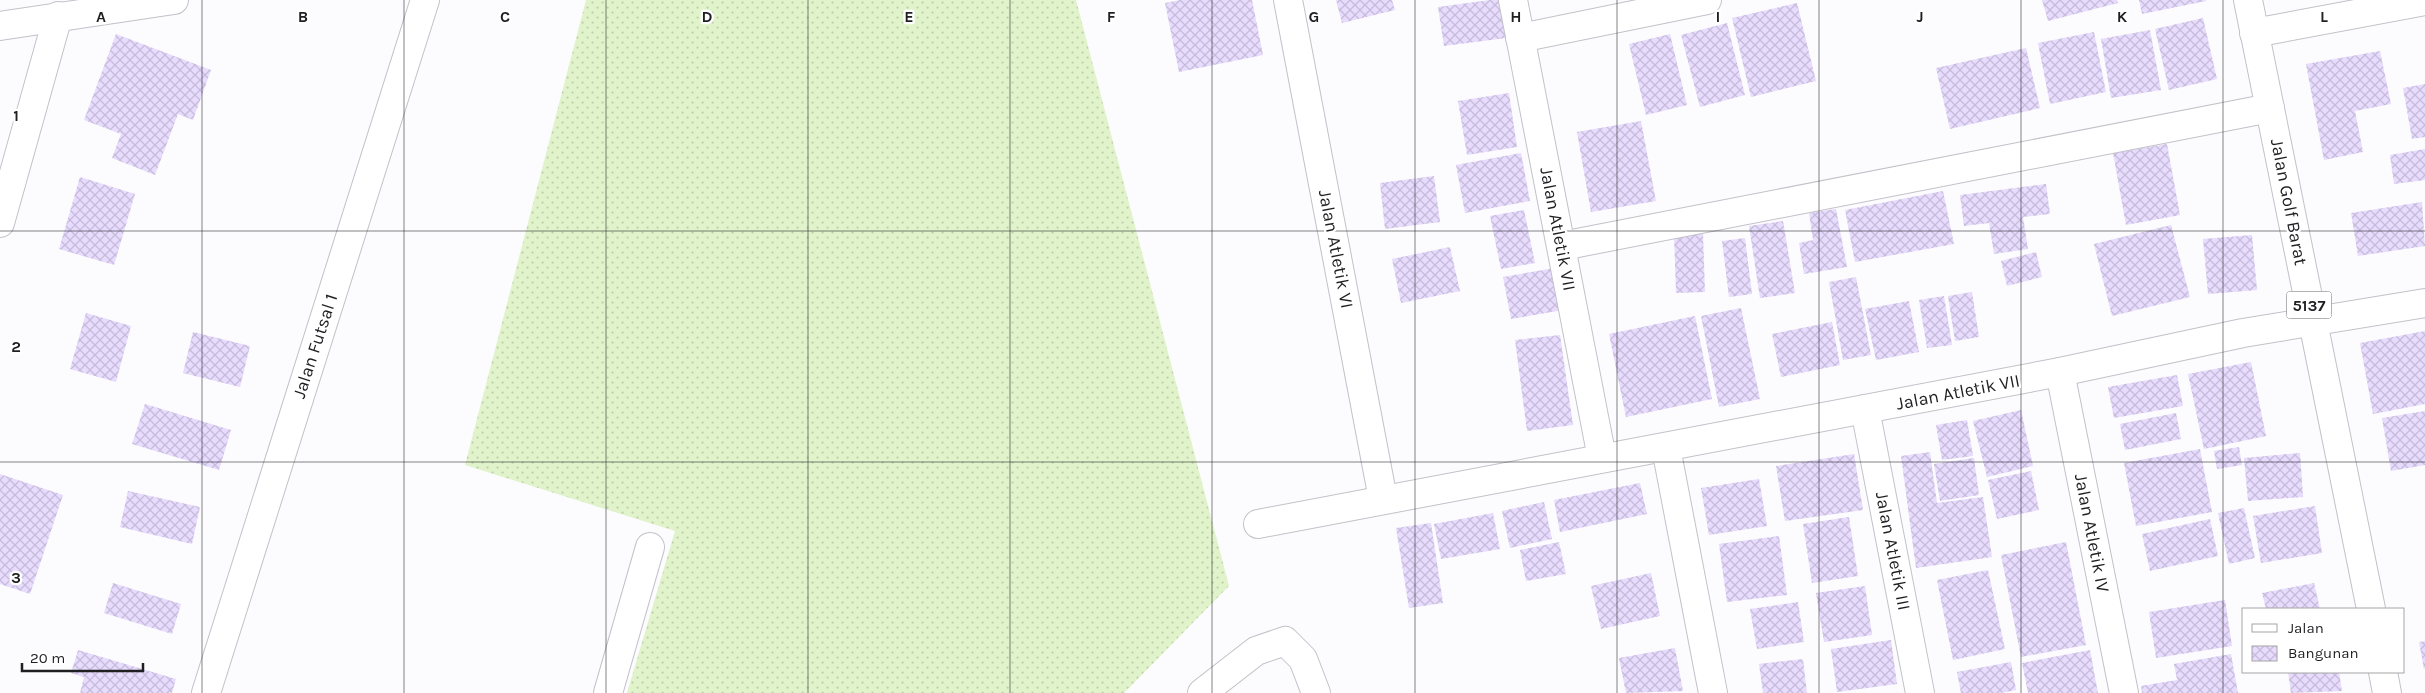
<svg xmlns="http://www.w3.org/2000/svg" width="2425" height="693" font-family="Karla,sans-serif">
<defs>
<pattern id="grass-dots" width="8" height="8" patternUnits="userSpaceOnUse" patternTransform="scale(1.25)"><rect width="8" height="8" fill="#e0f3ca"/><path d="M2 2h.1M6 6h.1" fill="none" stroke="#c0d0ad" stroke-width="1.8" stroke-linecap="round"/></pattern>
<pattern id="building-cross-hatch" width="8" height="8" patternUnits="userSpaceOnUse" patternTransform="scale(1.25)"><rect width="8" height="8" fill="#e7dbfe"/><path d="M0 0l8 8M0 8l8-8" fill="none" stroke="#c6bcd9"/></pattern>
</defs>
<rect width="100%" height="100%" fill="#fcfbfe"/>
<path fill="url(#grass-dots)" d="M 586,0 L 1076,0 L 1229,586 L 1124,693 L 627,693 L 675,531 L 465,465 Z"/>
<g fill="url(#building-cross-hatch)">
<path d="M 1180,0 L 1252,0 L 1263,55 L 1179,72 L 1165,3 Z"/>
<path d="M 1336,0 L 1392,0 L 1395,10 L 1342,23 Z"/>
<path d="M 1490,0 L 1500,0 L 1506,38 L 1444,46 L 1438,7 Z"/>
<path d="M 2042,0 L 2117,0 L 2118,3 L 2048,21 Z"/>
<path d="M 2139,0 L 2206,0 L 2206,1 L 2142,14 Z"/>
<path d="M 1797,3 L 1816,81 L 1751,97 L 1732,18 Z"/>
<path d="M 2203,18 L 2217,79 L 2169,90 L 2155,29 Z"/>
<path d="M 1727,23 L 1745,95 L 1700,107 L 1681,35 Z"/>
<path d="M 2150,30 L 2161,90 L 2111,98 L 2101,39 Z"/>
<path d="M 2094,32 L 2106,92 L 2050,104 L 2038,43 Z"/>
<path d="M 116,34 L 211,70 L 193,120 L 178,114 L 155,175 L 112,158 L 121,134 L 84,120 Z"/>
<path d="M 1670,34 L 1687,105 L 1646,115 L 1629,44 Z"/>
<path d="M 2026,48 L 2040,108 L 1950,129 L 1936,68 Z"/>
<path d="M 2380,51 L 2391,104 L 2355,111 L 2363,152 L 2324,160 L 2306,64 Z"/>
<path d="M 2425,84 L 2425,137 L 2412,139 L 2403,88 Z"/>
<path d="M 1509,93 L 1517,147 L 1467,155 L 1458,101 Z"/>
<path d="M 1641,121 L 1656,201 L 1591,212 L 1577,132 Z"/>
<path d="M 2167,144 L 2180,215 L 2126,225 L 2113,153 Z"/>
<path d="M 2425,149 L 2425,180 L 2394,184 L 2390,155 Z"/>
<path d="M 1521,153 L 1530,201 L 1465,213 L 1456,165 Z"/>
<path d="M 1434,176 L 1440,222 L 1385,229 L 1380,183 Z"/>
<path d="M 80,177 L 135,194 L 114,265 L 59,249 Z"/>
<path d="M 2046,184 L 2050,214 L 2023,217 L 2028,249 L 1994,254 L 1989,223 L 1964,226 L 1960,195 Z"/>
<path d="M 1943,191 L 1954,244 L 1855,262 L 1845,210 Z"/>
<path d="M 2422,202 L 2425,246 L 2358,256 L 2351,213 Z"/>
<path d="M 1836,209 L 1847,267 L 1804,274 L 1799,243 L 1813,240 L 1809,213 Z"/>
<path d="M 1524,210 L 1535,263 L 1501,269 L 1490,216 Z"/>
<path d="M 1783,221 L 1795,293 L 1760,298 L 1749,226 Z"/>
<path d="M 2171,225 L 2190,297 L 2112,316 L 2094,244 Z"/>
<path d="M 1703,233 L 1705,292 L 1676,293 L 1674,234 Z"/>
<path d="M 2252,235 L 2257,290 L 2208,294 L 2203,239 Z"/>
<path d="M 1745,238 L 1752,294 L 1729,297 L 1722,241 Z"/>
<path d="M 1450,247 L 1460,291 L 1401,303 L 1392,259 Z"/>
<path d="M 2036,252 L 2042,277 L 2007,286 L 2001,261 Z"/>
<path d="M 1555,268 L 1563,310 L 1511,319 L 1503,277 Z"/>
<path d="M 1856,277 L 1871,355 L 1843,360 L 1829,282 Z"/>
<path d="M 1972,292 L 1979,337 L 1955,341 L 1948,296 Z"/>
<path d="M 1944,296 L 1952,345 L 1927,348 L 1919,300 Z"/>
<path d="M 1909,301 L 1919,352 L 1876,360 L 1865,309 Z"/>
<path d="M 1741,308 L 1760,399 L 1719,407 L 1701,316 Z"/>
<path d="M 86,313 L 131,326 L 116,382 L 70,369 Z"/>
<path d="M 1695,316 L 1712,399 L 1626,417 L 1609,334 Z"/>
<path d="M 1832,322 L 1840,365 L 1781,377 L 1772,334 Z"/>
<path d="M 2425,331 L 2425,404 L 2373,414 L 2360,343 Z"/>
<path d="M 193,332 L 250,346 L 240,387 L 183,373 Z"/>
<path d="M 1560,335 L 1573,425 L 1527,431 L 1515,340 Z"/>
<path d="M 2251,362 L 2266,436 L 2204,449 L 2188,374 Z"/>
<path d="M 2177,375 L 2183,406 L 2114,418 L 2108,387 Z"/>
<path d="M 145,404 L 231,430 L 219,470 L 132,444 Z"/>
<path d="M 2021,410 L 2033,466 L 1987,477 L 1973,421 Z"/>
<path d="M 2425,411 L 2425,465 L 2391,471 L 2382,418 Z"/>
<path d="M 2176,413 L 2181,439 L 2125,450 L 2120,424 Z"/>
<path d="M 1967,420 L 1973,456 L 1942,460 L 1936,425 Z"/>
<path d="M 2239,447 L 2242,465 L 2217,469 L 2214,451 Z"/>
<path d="M 2200,449 L 2212,512 L 2136,526 L 2124,463 Z"/>
<path d="M 1930,452 L 1937,503 L 1983,497 L 1992,557 L 1916,568 L 1901,456 Z"/>
<path d="M 2300,453 L 2303,497 L 2248,501 L 2244,458 Z"/>
<path d="M 1854,454 L 1863,510 L 1785,521 L 1776,466 Z"/>
<path d="M 1974,458 L 1979,495 L 1940,501 L 1934,464 Z"/>
<path d="M 2031,471 L 2039,510 L 1997,519 L 1988,480 Z"/>
<path d="M 0,474 L 63,495 L 30,594 L 0,584 Z"/>
<path d="M 1759,479 L 1767,526 L 1709,535 L 1701,488 Z"/>
<path d="M 1640,483 L 1647,514 L 1560,532 L 1554,500 Z"/>
<path d="M 128,491 L 200,507 L 192,544 L 120,527 Z"/>
<path d="M 1544,502 L 1552,539 L 1510,548 L 1502,511 Z"/>
<path d="M 2315,506 L 2322,553 L 2261,563 L 2253,516 Z"/>
<path d="M 2244,508 L 2255,558 L 2229,564 L 2218,513 Z"/>
<path d="M 1493,513 L 1500,549 L 1441,559 L 1434,524 Z"/>
<path d="M 1849,517 L 1858,576 L 1812,583 L 1803,524 Z"/>
<path d="M 2210,519 L 2218,556 L 2150,571 L 2142,534 Z"/>
<path d="M 1431,523 L 1443,603 L 1409,608 L 1396,528 Z"/>
<path d="M 1779,536 L 1787,595 L 1727,602 L 1719,544 Z"/>
<path d="M 1559,542 L 1566,574 L 1526,581 L 1520,550 Z"/>
<path d="M 2066,542 L 2086,645 L 2021,657 L 2001,555 Z"/>
<path d="M 1988,570 L 2005,649 L 1953,660 L 1937,580 Z"/>
<path d="M 1651,573 L 1660,616 L 1601,629 L 1591,586 Z"/>
<path d="M 113,583 L 181,604 L 172,634 L 104,613 Z"/>
<path d="M 2314,583 L 2320,609 L 2266,609 L 2262,593 Z"/>
<path d="M 1865,586 L 1872,635 L 1824,642 L 1816,593 Z"/>
<path d="M 2225,600 L 2232,646 L 2156,658 L 2149,612 Z"/>
<path d="M 1798,602 L 1804,642 L 1757,649 L 1750,609 Z"/>
<path d="M 1891,640 L 1897,684 L 1837,692 L 1831,649 Z"/>
<path d="M 2425,641 L 2425,668 L 2424,669 L 2419,642 Z"/>
<path d="M 1675,648 L 1683,691 L 1626,693 L 1619,658 Z"/>
<path d="M 78,650 L 176,679 L 172,693 L 80,693 L 84,677 L 71,673 Z"/>
<path d="M 2090,650 L 2098,693 L 2028,693 L 2022,663 Z"/>
<path d="M 2231,654 L 2238,693 L 2142,693 L 2141,686 L 2177,680 L 2174,664 Z"/>
<path d="M 1803,659 L 1807,693 L 1763,693 L 1759,664 Z"/>
<path d="M 2011,662 L 2016,690 L 2001,693 L 1961,693 L 1957,672 Z"/>
<path d="M 2288,672 L 2339,672 L 2342,691 L 2291,693 Z"/>
</g>
<g fill="none" stroke-linecap="round" stroke-linejoin="round">
<g stroke="#c3c1c9" stroke-width="30">
<g id="minor">
<path d="M 1288,0 L 1383,499"/>
<path d="M 1513,0 L 1602,458"/>
<path d="M 0,26 L 174,0"/>
<path d="M 2254,33 L 2425,1"/>
<path d="M 1520,38 L 1707,0"/>
<path d="M 0,223 L 58,16"/>
<path d="M 1562,246 L 2270,108"/>
<path d="M 2060,372 L 2124,693"/>
<path d="M 1865,409 L 1920,693"/>
<path d="M 1666,448 L 1713,693"/>
<path d="M 1258,524 L 2060,372 L 2243,333 L 2425,303"/>
<path d="M 206,693 L 425,0"/>
<path d="M 608,693 L 650,547"/>
<path d="M 1202,693 L 1256,651 L 1285,641 L 1303,659 L 1316,693"/>
</g>
</g>
<g stroke="#c3c1c9" stroke-width="30">
<g id="major">
<path d="M 2248,0 L 2371,609"/>
<path d="M 2383,672 L 2387,693"/>
</g>
</g>
<use href="#minor" stroke="#fff" stroke-width="28"/>
<use href="#major" stroke="#fff" stroke-width="28"/>
</g>
<path fill="none" stroke="#1f1e21" stroke-width="1" stroke-opacity="0.55" d="M 202,0 L 202,693M 404,0 L 404,693M 606,0 L 606,693M 808,0 L 808,693M 1010,0 L 1010,693M 1212,0 L 1212,693M 1415,0 L 1415,693M 1617,0 L 1617,693M 1819,0 L 1819,693M 2021,0 L 2021,693M 2223,0 L 2223,693M 0,231 L 2425,231M 0,462 L 2425,462"/>
<g text-anchor="middle" stroke-width="4.5" stroke-linejoin="round" paint-order="stroke">
<rect fill="#fff" stroke="#626264" stroke-width="1" x="2286.5" y="291.5" width="45" height="27" rx="4"/>
<g font-size="16" font-weight="bold" fill="#1f1e21">
<text x="2309" y="311">5137</text>
</g>
<g font-size="18" fill="#1f1e21" stroke="#fff">
<text transform="translate(2289 202) rotate(79)" y="6">Jalan Golf Barat</text>
<text transform="translate(1558 229) rotate(79)" y="6">Jalan Atletik VII</text>
<text transform="translate(1336 249) rotate(79)" y="6">Jalan Atletik VI</text>
<text transform="translate(315 346) rotate(-72)" y="6">Jalan Futsal 1</text>
<text transform="translate(1958 392) rotate(-11)" y="6">Jalan Atletik VII</text>
<text transform="translate(2092 533) rotate(79)" y="6">Jalan Atletik IV</text>
<text transform="translate(1893 551) rotate(79)" y="6">Jalan Atletik III</text>
</g>
</g>
<g font-size="16" text-anchor="middle" font-weight="bold" fill="#1f1e21" stroke="#fff" stroke-width="4.5" stroke-linejoin="round" paint-order="stroke">
<text x="101" y="22">A</text>
<text x="303" y="22">B</text>
<text x="505" y="22">C</text>
<text x="707" y="22">D</text>
<text x="909" y="22">E</text>
<text x="1111" y="22">F</text>
<text x="1314" y="22">G</text>
<text x="1516" y="22">H</text>
<text x="1718" y="22">I</text>
<text x="1920" y="22">J</text>
<text x="2122" y="22">K</text>
<text x="2324" y="22">L</text>
<text x="16" y="121">1</text>
<text x="16" y="352">2</text>
<text x="16" y="583">3</text>
</g>
<rect x="2242" y="608" width="162" height="65" fill="#ffffff" stroke="#a5a5a6"/>
<rect x="2252" y="624" width="25" height="8" fill="#ffffff" stroke="#a5a5a6"/>
<text x="2288" y="633" font-size="15" fill="#1f1e21">Jalan</text>
<rect x="2252" y="646" width="25" height="15" fill="url(#building-cross-hatch)" stroke="#a5a5a6"/>
<text x="2288" y="658" font-size="15" fill="#1f1e21">Bangunan</text>
<path d="M22 663v8h121v-8" fill="none" stroke="#1f1e21" stroke-width="2.5"/>
<text x="30" y="663" font-size="15" fill="#1f1e21" stroke="#ffffff" stroke-width="4" paint-order="stroke">20 m</text>
</svg>
